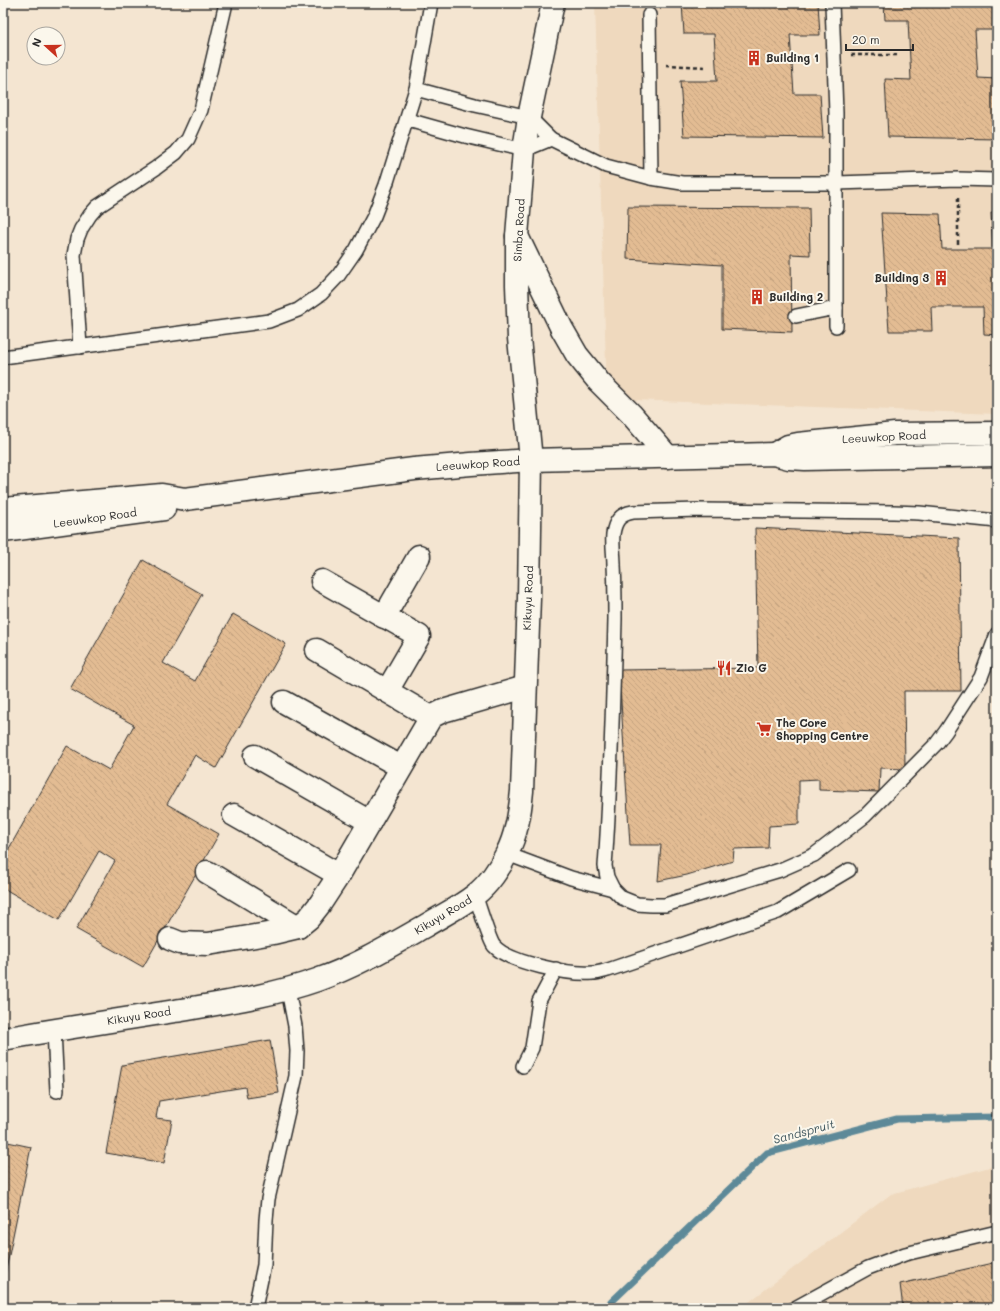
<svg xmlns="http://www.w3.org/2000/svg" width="1000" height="1311" font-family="Mali,sans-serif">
<defs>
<pattern id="building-back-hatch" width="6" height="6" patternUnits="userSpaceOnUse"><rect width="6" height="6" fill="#e3bc93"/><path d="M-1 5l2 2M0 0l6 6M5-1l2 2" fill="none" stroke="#c3a27f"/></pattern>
</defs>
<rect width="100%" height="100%" fill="#f4e5d1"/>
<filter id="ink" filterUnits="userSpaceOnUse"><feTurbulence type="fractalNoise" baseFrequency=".025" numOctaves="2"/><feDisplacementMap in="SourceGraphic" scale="8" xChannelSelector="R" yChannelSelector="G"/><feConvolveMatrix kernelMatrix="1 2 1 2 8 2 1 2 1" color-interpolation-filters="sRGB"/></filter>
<g filter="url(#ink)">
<g fill="#efd9be">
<path d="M 595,3 L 997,3 L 997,414 L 607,399 Z"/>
<path d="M 997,1165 L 997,1308 L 741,1308 L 891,1194 Z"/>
</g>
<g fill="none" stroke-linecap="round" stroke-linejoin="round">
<path stroke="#5d8998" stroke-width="7" d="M 605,1308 L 767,1153 L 897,1119 L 997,1117"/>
</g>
<g fill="url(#building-back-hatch)" stroke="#2b2b2b">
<path d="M 682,3 L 818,3 L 820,35 L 790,35 L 794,94 L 820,94 L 823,138 L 684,136 L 680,81 L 717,81 L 714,34 L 684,34 Z"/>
<path d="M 884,3 L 997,3 L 997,30 L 975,30 L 978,78 L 997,79 L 997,139 L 888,137 L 885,79 L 911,80 L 908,20 L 885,20 Z"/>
<path d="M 628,207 L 809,208 L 810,255 L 791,254 L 792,332 L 722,329 L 722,265 L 627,259 Z"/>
<path d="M 881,213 L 940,214 L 942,249 L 993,249 L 991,213 L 997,213 L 997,335 L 984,334 L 983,307 L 931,307 L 932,331 L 889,331 Z"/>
<path d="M 755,528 L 959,538 L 961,691 L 904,691 L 905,769 L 880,768 L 879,792 L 819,790 L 819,779 L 799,780 L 799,824 L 769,826 L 768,848 L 734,849 L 733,861 L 687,875 L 658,881 L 661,845 L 630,845 L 619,670 L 758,668 Z"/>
<path d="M 143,560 L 202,594 L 163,663 L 195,681 L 233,614 L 286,644 L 216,768 L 195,755 L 167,804 L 219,834 L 143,967 L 76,929 L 115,861 L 99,851 L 59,920 L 3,888 L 3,859 L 67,746 L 109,770 L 134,725 L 70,689 Z"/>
<path d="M 270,1040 L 279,1093 L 247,1098 L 245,1087 L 159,1101 L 156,1118 L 172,1120 L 164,1163 L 106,1153 L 122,1065 Z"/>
<path d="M 3,1141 L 31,1147 L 3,1285 Z"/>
<path d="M 997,1262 L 997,1308 L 903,1308 L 900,1284 Z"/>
</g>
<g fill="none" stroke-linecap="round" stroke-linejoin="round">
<g stroke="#2b2b2b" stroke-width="16">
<g id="service">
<path d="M 832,3 L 836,113 L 836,326"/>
<path d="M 649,15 L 651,178"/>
<path d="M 416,89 L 475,105 L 529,117 L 551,139 L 606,166 L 651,178 L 682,183 L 837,183 L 958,179 L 997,180"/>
<path d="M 408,120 L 465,136 L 524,150 L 551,139"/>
<path d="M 796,316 L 836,308"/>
<path d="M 80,347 L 74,255 L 77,239 L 81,229 L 90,215 L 97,207 L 156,168 L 176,153 L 188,139 L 201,110 L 226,3"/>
<path d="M 3,357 L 269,321 L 298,310 L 321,294 L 338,276 L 356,250 L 374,216 L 386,185 L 416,89 L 431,3"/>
<path d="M 997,521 L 919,513 L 894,512 L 698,510 L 633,512 C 620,514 615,521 613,534 C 612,544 614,555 614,565 C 615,583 615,601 615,619 C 613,702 611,784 605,866 L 607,877 L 613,889 L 622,898 L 637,904 L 651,905 L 665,905 L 780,870 L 814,855 L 865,816 L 937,743 L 946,731 L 981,677 L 997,634"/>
<path d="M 507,854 L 571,878 L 613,889"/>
<path d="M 475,895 C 479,905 489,940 494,946 C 509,963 571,975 593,973 C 598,973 604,971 608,970 L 778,912 L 849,870"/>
<path d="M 54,1030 L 57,1091"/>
<path d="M 523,1066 L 532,1048 L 539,1001 L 556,969"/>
<path d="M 255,1308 L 264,1265 L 266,1220 L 268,1199 L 296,1076 L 297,1051 L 295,1026 L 288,990"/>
<path d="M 795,1308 L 868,1268 L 905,1254 L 997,1232"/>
</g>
</g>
<g stroke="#2b2b2b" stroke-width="25">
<g id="minor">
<path d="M 322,581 L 419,636 L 387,691"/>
<path d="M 384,617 L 419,556"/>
<path d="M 317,650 L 431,717"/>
<path d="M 284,702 L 401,767"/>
<path d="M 255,756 L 370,822"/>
<path d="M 234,815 L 339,875"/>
<path d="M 207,872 L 298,927"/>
<path d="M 170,939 L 180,943 L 208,944 L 273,933 L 298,927 L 309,918 L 320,904 L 339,875 L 431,717 L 443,711 L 525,687"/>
<path d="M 3,1039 C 60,1029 117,1020 175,1011 C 222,1003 271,996 317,980 C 355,967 390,946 425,926 C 441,916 460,907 475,895 C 488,885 500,868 507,853 C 517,834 520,812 522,791 L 529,598 L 531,460 L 519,338 L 517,285 L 517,236 L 524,150 L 529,117 L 553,3"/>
</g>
</g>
<g stroke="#2b2b2b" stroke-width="25">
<g id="tertiary">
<path d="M 517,236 L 562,329 L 577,355 L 599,382 L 631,414 L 668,457"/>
<path d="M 774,454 L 788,446 L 798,444 L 895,434 L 997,433"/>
<path d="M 3,509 L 162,495 L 185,499 L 414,469 L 471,464 L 531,460 L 774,454 L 789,458 L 805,459 L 997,455"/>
<path d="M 3,531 L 164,509"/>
</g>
</g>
<g stroke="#2b2b2b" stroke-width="2.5" stroke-dasharray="4 3" stroke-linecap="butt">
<path d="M 851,55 L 897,55"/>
<path d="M 666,65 L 706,67"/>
<path d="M 958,244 L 958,197"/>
</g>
<use href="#service" stroke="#fbf7ec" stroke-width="13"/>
<use href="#minor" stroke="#fbf7ec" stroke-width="22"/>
<use href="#tertiary" stroke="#fbf7ec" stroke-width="22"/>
</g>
</g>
<defs>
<g id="building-bare" transform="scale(1.2)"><path d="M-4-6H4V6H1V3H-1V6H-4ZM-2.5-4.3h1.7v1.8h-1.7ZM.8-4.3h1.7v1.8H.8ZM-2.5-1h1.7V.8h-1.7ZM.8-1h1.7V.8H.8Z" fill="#c8321e" stroke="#fbf7ec" stroke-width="2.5" paint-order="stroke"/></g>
<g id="restaurant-bare" transform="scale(1.2)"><path d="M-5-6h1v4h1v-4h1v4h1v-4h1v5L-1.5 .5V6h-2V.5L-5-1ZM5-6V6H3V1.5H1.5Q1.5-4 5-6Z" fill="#c8321e" stroke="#fbf7ec" stroke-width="2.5" paint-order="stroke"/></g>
<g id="supermarket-bare" transform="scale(1.2)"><path d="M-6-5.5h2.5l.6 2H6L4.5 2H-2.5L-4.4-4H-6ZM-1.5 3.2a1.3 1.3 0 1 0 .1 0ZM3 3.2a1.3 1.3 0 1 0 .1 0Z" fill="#c8321e" stroke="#fbf7ec" stroke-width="2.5" paint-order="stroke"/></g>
</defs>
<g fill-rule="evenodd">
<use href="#building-bare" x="754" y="58"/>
<use href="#building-bare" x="941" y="278"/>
<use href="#building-bare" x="757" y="297"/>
<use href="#restaurant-bare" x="724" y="668"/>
<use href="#supermarket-bare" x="764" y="729"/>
</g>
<g text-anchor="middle" stroke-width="4" stroke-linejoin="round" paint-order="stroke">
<g font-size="11" font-weight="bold" fill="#2b2b2b" stroke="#fbf7ec" text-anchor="start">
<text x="766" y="62">Building 1</text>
<text x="929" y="282" text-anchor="end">Building 3</text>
<text x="769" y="301">Building 2</text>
<text x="736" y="672">Zio G</text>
<text x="776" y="727">The Core<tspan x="776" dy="13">Shopping Centre</tspan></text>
</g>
<g font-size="11" fill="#2b2b2b" stroke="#fbf7ec">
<text transform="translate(519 230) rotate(-87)" y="4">Simba Road</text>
<text transform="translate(884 437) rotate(-3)" y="4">Leeuwkop Road</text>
<text transform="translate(478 464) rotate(-4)" y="4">Leeuwkop Road</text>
<text transform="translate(95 518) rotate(-8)" y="4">Leeuwkop Road</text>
<text transform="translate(528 598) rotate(-88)" y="4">Kikuyu Road</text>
<text transform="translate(443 915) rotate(-31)" y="4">Kikuyu Road</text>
<text transform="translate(139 1016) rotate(-9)" y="4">Kikuyu Road</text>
</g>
<g font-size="12" font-style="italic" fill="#445a61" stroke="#fbf7ec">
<text transform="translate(804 1132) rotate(-15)" y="4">Sandspruit</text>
</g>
</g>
<rect width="1000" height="1311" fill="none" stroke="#fbf7ec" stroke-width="16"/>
<rect x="8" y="8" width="984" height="1295" fill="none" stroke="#2b2b2b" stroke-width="1.5" filter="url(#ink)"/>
<g transform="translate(46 46) rotate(291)"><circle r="19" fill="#fbf7ec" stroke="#a8a59f"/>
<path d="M0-3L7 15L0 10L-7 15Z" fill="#c8321e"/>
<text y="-6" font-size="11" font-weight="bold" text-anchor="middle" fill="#2b2b2b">N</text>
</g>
<path d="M846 44v6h67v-6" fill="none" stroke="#2b2b2b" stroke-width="2"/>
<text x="852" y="44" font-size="12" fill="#2b2b2b" stroke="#fbf7ec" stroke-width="3" paint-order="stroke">20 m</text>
</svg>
